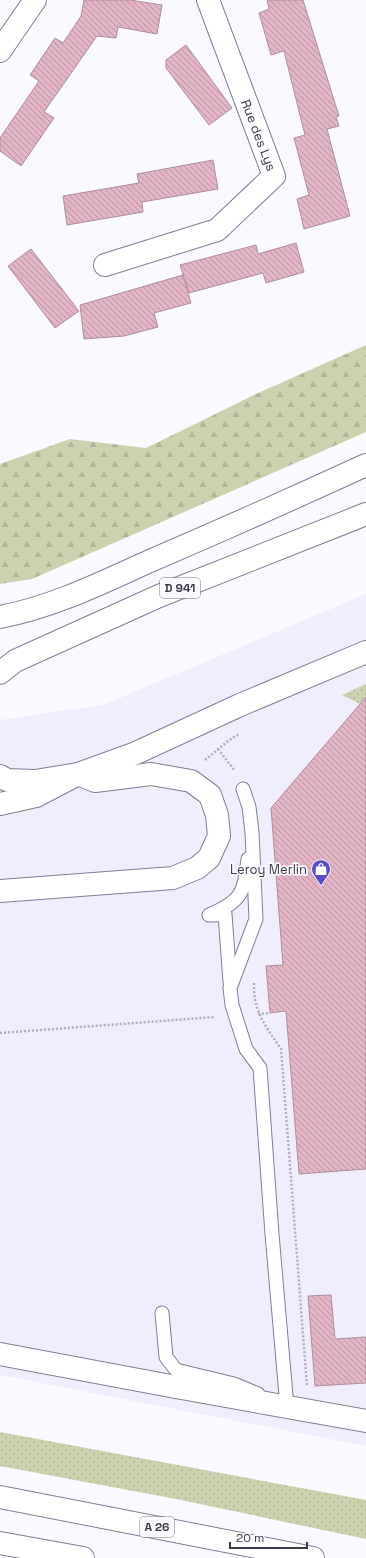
<svg xmlns="http://www.w3.org/2000/svg" width="366" height="1558" font-family="'Space Grotesk',sans-serif">
<defs>
<pattern id="grass-dots" width="8" height="8" patternUnits="userSpaceOnUse"><rect width="8" height="8" fill="#ced1ae"/><path d="M2 2h.1M6 6h.1" fill="none" stroke="#b2b497" stroke-width="1.8" stroke-linecap="round"/></pattern>
<pattern id="forest-firs" width="22" height="20" patternUnits="userSpaceOnUse"><rect width="22" height="20" fill="#ced1ae"/><path d="M5 1l3.5 6h-7zM16 11l3.5 6h-7z" fill="#b2b497"/></pattern>
<pattern id="building-back-hatch" width="6" height="6" patternUnits="userSpaceOnUse"><rect width="6" height="6" fill="#e2b4c5"/><path d="M-1 5l2 2M0 0l6 6M5-1l2 2" fill="none" stroke="#b894a2"/></pattern>
</defs>
<rect width="100%" height="100%" fill="#f9f9ff"/>
<path fill="#f0eefd" d="M 366,594 L 366,1445 L 355,1444 L 0,1375 L 0,720 L 103,705 Z"/>
<g fill="url(#grass-dots)">
<path d="M 366,684 L 366,703 L 360,704 L 342,695 Z"/>
<path d="M 0,1432 L 366,1500 L 366,1539 L 176,1499 L 0,1466 Z"/>
</g>
<path fill="url(#forest-firs)" d="M 366,345 L 366,432 L 32,579 L 0,584 L 0,464 L 70,439 L 146,448 L 256,394 Z"/>
<g fill="url(#building-back-hatch)" stroke="#af8f9b">
<path d="M 84,0 L 130,0 L 162,5 L 157,34 L 118,27 L 116,38 L 97,36 L 44,112 L 54,118 L 21,166 L 0,151 L 0,138 L 39,81 L 30,75 L 55,38 L 63,43 L 81,16 Z"/>
<path d="M 267,0 L 303,0 L 339,116 L 336,117 L 339,126 L 327,129 L 350,216 L 304,229 L 297,199 L 309,195 L 294,138 L 305,135 L 284,51 L 271,55 L 259,13 L 269,9 Z"/>
<path d="M 186,45 L 232,108 L 209,125 L 166,68 L 166,60 Z"/>
<path d="M 213,160 L 218,189 L 142,202 L 143,212 L 67,225 L 63,196 L 139,183 L 137,174 Z"/>
<path d="M 296,243 L 304,272 L 266,283 L 263,273 L 189,293 L 180,265 L 256,245 L 258,254 Z"/>
<path d="M 31,249 L 79,311 L 55,328 L 8,266 Z"/>
<path d="M 183,275 L 191,303 L 154,313 L 158,327 L 124,336 L 84,339 L 80,305 Z"/>
<path d="M 366,697 L 366,1169 L 299,1174 L 286,1011 L 270,1013 L 266,966 L 283,965 L 271,808 Z"/>
<path d="M 331,1295 L 335,1339 L 366,1337 L 366,1383 L 315,1386 L 308,1296 Z"/>
</g>
<g fill="none" stroke-linecap="round" stroke-linejoin="round">
<g stroke="#817d98" stroke-width="15">
<g id="service">
<path d="M 243,789 L 249,807 L 252,832 L 256,919 L 230,988 L 232,1005 L 246,1049 L 260,1068 L 272,1234 L 287,1407 L 282,1405"/>
<path d="M 209,915 C 242,901 244,893 248,859"/>
<path d="M 213,915 L 225,914 L 230,982"/>
<path d="M 162,1313 L 166,1357 L 176,1370 L 234,1384 L 258,1394"/>
</g>
</g>
<g stroke="#817d98" stroke-width="24">
<g id="minor">
<path d="M 0,51 L 35,0"/>
<path d="M 105,265 L 217,230 L 274,176 L 208,0"/>
<path d="M 0,776 L 7,780 L 35,781 L 78,774 L 95,781 L 151,774 L 191,781 L 210,795 L 217,815 L 219,836 L 209,858 L 197,868 L 173,878 L 0,891"/>
<path d="M 0,804 L 36,796 L 78,774 L 136,753 L 240,705 L 366,652"/>
<path d="M 0,1354 L 176,1387 L 366,1421"/>
</g>
</g>
<g stroke="#817d98" stroke-width="24">
<g id="trunk">
<path d="M 0,617 C 53,607 101,583 150,561 C 222,530 294,498 366,465"/>
<path d="M 0,673 L 15,661 L 159,596 L 366,514"/>
</g>
</g>
<g stroke="#817d98" stroke-width="24">
<g id="motorway">
<path d="M 0,1497 L 313,1558"/>
<path d="M 0,1543 L 83,1558"/>
</g>
</g>
<g stroke="#b0afb7" stroke-width="2.5" stroke-dasharray="2 2" stroke-linecap="butt">
<path d="M 218,749 L 235,771"/>
<path d="M 205,760 L 228,741 L 239,734"/>
<path d="M 254,983 C 253,1011 266,1027 281,1049 L 307,1386"/>
<path d="M 258,1014 L 270,1013"/>
<path d="M 0,1033 L 215,1017"/>
</g>
<use href="#service" stroke="#fff" stroke-width="13"/>
<use href="#minor" stroke="#fff" stroke-width="22"/>
<use href="#trunk" stroke="#fff" stroke-width="22"/>
<use href="#motorway" stroke="#fff" stroke-width="22"/>
</g>
<defs>
<g id="shop-pin" transform="scale(1)"><path d="M0 17L-7.5 6A9.5 9.5 0 1 1 7.5 6Z" fill="#574cc4" stroke="#f9f9ff"/><path d="M-5-2.5h2.3a2.7 3.5 0 0 1 5.4 0H5L5.5 6h-11ZM-1.5-2.5h3a1.5 2.3 0 0 0-3 0Z" fill="#fff"/></g>
</defs>
<g fill-rule="evenodd">
<use href="#shop-pin" x="321" y="869"/>
</g>
<g text-anchor="middle" stroke-width="3.5" stroke-linejoin="round" paint-order="stroke">
<g fill="#f9f9ff" stroke="#75747e" stroke-width="1">
<rect x="160" y="578" width="40" height="20" rx="3"/>
<rect x="140" y="1517" width="34" height="20" rx="3"/>
</g>
<g font-size="12" font-weight="bold" fill="#3d3b47">
<text x="180" y="592">D 941</text>
<text x="157" y="1531">A 26</text>
</g>
<g font-size="13" fill="#3d3b47" stroke="#f9f9ff">
<text transform="translate(259 135) rotate(69)" y="5">Rue des Lys</text>
</g>
<g font-size="13" fill="#3d3b47" stroke="#f9f9ff" text-anchor="end">
<text x="307" y="874">Leroy Merlin</text>
</g>
</g>
<path d="M230 1542v6h77v-6" fill="none" stroke="#3d3b47" stroke-width="2"/>
<text x="236" y="1542" font-size="12" fill="#3d3b47" stroke="#f9f9ff" stroke-width="3" paint-order="stroke">20 m</text>
</svg>
